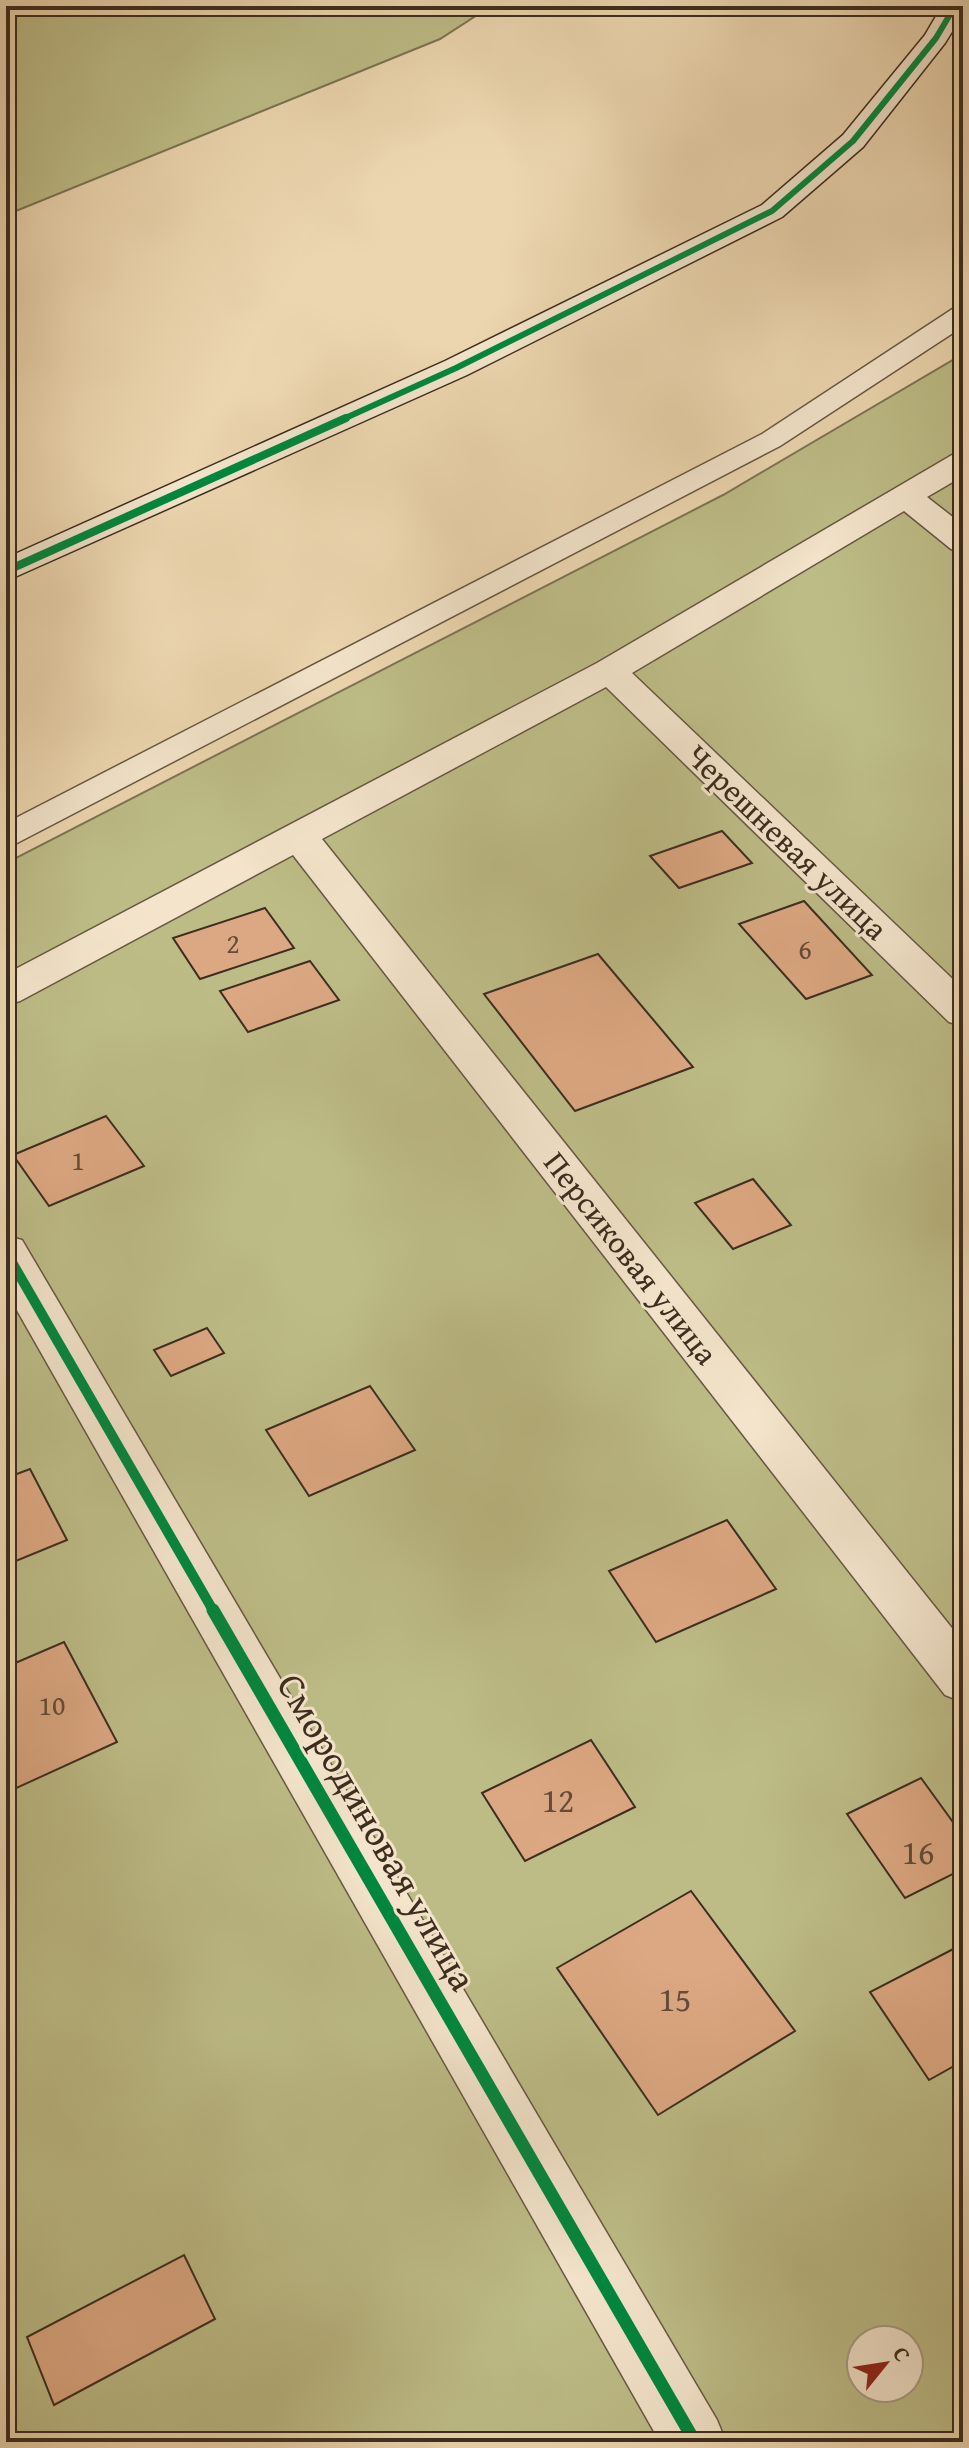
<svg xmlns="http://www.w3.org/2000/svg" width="969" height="2448" font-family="'Gentium Book Plus',serif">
<rect width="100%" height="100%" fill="#ecd6af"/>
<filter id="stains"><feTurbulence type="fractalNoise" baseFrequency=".0025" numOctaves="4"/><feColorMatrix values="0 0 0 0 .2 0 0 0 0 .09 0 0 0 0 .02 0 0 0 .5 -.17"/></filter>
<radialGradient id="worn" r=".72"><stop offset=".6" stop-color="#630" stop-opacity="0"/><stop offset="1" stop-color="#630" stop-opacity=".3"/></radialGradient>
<g fill="#bdbc87" stroke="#7c7453" stroke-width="2" fill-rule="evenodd">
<path d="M 6,6 L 491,6 L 440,39 L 6,215 Z"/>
<path d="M 963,354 L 963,2442 L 6,2442 L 6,863 L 723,495 ZM 861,2340 L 909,2340 L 909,2388 L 861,2388 Z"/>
</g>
<g fill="#dca883" stroke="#3c2d1f" stroke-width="2">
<path d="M 722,831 L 752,863 L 679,888 L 650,856 Z"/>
<path d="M 804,901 L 872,975 L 806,999 L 739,924 Z"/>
<path d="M 265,908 L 294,948 L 200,979 L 173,938 Z"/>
<path d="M 598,954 L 693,1067 L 575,1111 L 484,994 Z"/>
<path d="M 310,961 L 339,1000 L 248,1032 L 220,991 Z"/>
<path d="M 106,1116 L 144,1166 L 49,1206 L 13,1155 Z"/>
<path d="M 753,1179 L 791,1225 L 733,1249 L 695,1203 Z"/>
<path d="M 207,1328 L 224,1353 L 171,1376 L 154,1350 Z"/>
<path d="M 370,1386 L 415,1450 L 309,1496 L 266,1430 Z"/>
<path d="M 30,1469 L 67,1540 L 6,1565 L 6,1478 Z"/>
<path d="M 727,1520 L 776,1589 L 656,1642 L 609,1571 Z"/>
<path d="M 64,1642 L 117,1742 L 12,1790 L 6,1779 L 6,1667 Z"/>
<path d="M 591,1740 L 635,1807 L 525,1861 L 482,1793 Z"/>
<path d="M 921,1778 L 963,1836 L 963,1869 L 905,1898 L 847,1814 Z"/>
<path d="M 691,1891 L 795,2031 L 658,2115 L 557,1968 Z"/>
<path d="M 963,1944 L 963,2061 L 929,2080 L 870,1992 Z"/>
<path d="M 184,2255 L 215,2319 L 54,2405 L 27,2337 Z"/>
</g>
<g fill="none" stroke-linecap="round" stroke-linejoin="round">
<g stroke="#685743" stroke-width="3">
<path id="lane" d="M 963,306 L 963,325 L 953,333 L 780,446 L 17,843 L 6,846 L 6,823 L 762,434 L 954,308 Z"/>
</g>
<g stroke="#685743" stroke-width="3">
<g id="street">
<path d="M 963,452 L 963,476 L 927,497 L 963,525 L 963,552 L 951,549 L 904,511 L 632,673 L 963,989 L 963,1026 L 949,1022 L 606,687 L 322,839 L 963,1642 L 963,1702 L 945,1695 L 293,855 L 20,1001 L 6,1005 L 6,974 L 597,663 L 952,455 Z"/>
<path d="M 6,1236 L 22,1240 L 717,2420 L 726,2442 L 660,2442 L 6,1291 Z"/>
</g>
</g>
<g stroke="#3c2d1f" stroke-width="3">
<path id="secondary" d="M 942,6 L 963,6 L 963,14 L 945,43 L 863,147 L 782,217 L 467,375 L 6,581 L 6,558 L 445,361 L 762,205 L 843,135 L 925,35 Z"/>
</g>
<use href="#lane" fill="#f3e4cb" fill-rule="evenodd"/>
<use href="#street" fill="#f3e4cb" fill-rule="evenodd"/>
<use href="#secondary" fill="#f3e4cb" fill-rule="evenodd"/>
<g stroke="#f3e4cb" stroke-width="9">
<path id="cycleway-far3" d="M 341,420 L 456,368 L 772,211 L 853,141 L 936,38 L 955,6"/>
</g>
<g stroke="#f3e4cb" stroke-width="12">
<path id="cycleway-far2" d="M 6,571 L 346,418"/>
</g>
<g stroke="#f3e4cb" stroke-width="15">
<path id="cycleway-far1" d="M 6,1252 L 214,1612"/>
</g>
<g stroke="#f3e4cb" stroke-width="18">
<path id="cycleway" d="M 213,1610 L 695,2442"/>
</g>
<use href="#cycleway-far3" stroke="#00873e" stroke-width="6"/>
<use href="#cycleway-far2" stroke="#00873e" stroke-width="8"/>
<use href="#cycleway-far1" stroke="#00873e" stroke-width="10"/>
<use href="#cycleway" stroke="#00873e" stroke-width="13"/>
</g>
<g text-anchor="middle" stroke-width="6" stroke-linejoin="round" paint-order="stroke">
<g font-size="28" fill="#644c38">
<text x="233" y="953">2</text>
<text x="805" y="959">6</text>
<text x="78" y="1170">1</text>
<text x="52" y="1715">10</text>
</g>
<g font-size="32" fill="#3c2d1f" stroke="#f3e4cb">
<text transform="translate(787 842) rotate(44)" y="11">Черешневая улица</text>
<text transform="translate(631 1258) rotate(52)" y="11">Персиковая улица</text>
</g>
<g font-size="34" fill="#644c38">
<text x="558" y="1812">12</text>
<text x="918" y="1864">16</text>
<text x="675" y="2011">15</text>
</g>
<g font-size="38" fill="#3c2d1f" stroke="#f3e4cb">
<text transform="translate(377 1832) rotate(60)" y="13">Смородиновая улица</text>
</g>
</g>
<rect width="969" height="2448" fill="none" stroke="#ecd6af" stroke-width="32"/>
<rect x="8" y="8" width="953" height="2432" fill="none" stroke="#3c2d1f" stroke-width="4"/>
<rect x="16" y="16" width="937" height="2416" fill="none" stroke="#3c2d1f" stroke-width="2"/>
<g transform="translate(885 2364) rotate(60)"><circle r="38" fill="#f3e4cb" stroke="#aa9b86" stroke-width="2"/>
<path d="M0-6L14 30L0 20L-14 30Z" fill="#8f2418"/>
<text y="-12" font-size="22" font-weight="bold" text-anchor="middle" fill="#3c2d1f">С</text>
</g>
<rect width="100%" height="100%" filter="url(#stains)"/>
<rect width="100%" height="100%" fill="url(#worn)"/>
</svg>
